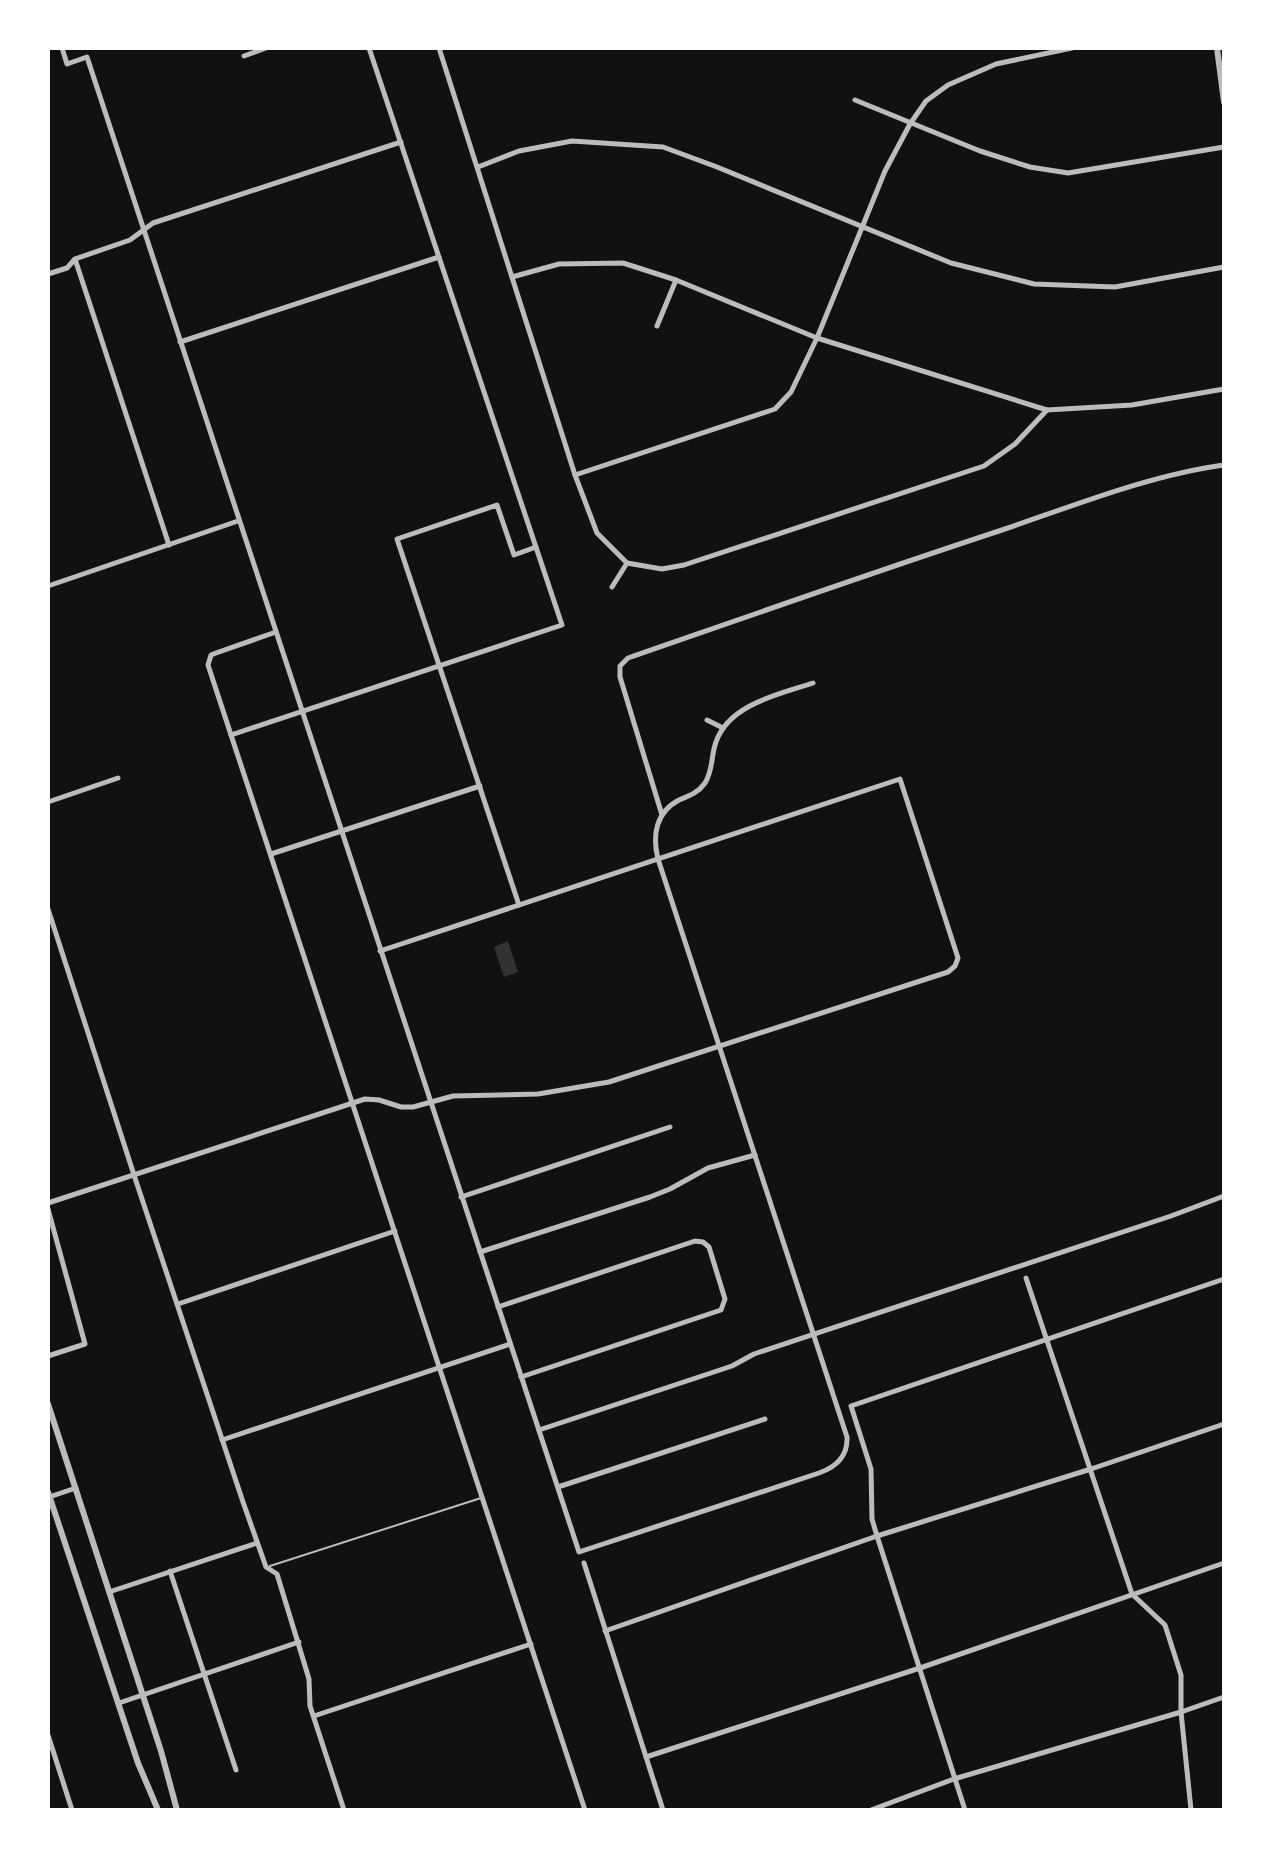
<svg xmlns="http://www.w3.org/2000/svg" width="1272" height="1858" font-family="Ubuntu,sans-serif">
<rect width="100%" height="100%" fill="#111"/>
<path fill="#333" d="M 508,941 L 518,972 L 504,977 L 494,947 Z"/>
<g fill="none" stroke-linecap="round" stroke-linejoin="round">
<path stroke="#bcbcbc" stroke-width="2" d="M 270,1566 L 481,1498"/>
<g stroke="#bcbcbc" stroke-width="5">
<path d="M 62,48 L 67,64 L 87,57 L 579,1552 L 819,1473 C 836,1467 848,1456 847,1437 L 658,859 C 652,835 656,812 679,800 C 689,796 698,793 705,783 C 713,771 711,755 716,742 C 729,704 780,694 813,683"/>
<path d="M 439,48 L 575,475 L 597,533 L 627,563 L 662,569 L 684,565 L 984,466 L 1015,444 L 1047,410"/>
<path d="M 244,56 L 266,48"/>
<path d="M 855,100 L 980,151 L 1030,167 L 1068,173 L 1224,147"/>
<path d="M 478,167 L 519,151 L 572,141 L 663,147 L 717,167 L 951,263 L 1034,284 L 1115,287 L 1224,267"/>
<path d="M 75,259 L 169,545"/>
<path d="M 48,274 L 67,268 L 75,259 L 130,240 L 153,223 L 401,142"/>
<path d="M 512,277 L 559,264 L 623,263 L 676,280 L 817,338 L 1047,410 L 1132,405 L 1224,389"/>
<path d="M 657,326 L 676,280"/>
<path d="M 180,342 L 439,257"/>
<path d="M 575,475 L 775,409 L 791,392 L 817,338 L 885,171 L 910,124 L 926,101 L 948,85 L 996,64 L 1072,48"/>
<path d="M 48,586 L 238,521"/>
<path d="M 612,587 L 627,563"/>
<path d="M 276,632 L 216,653 L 211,655 L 208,665 L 585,1810"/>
<path d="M 707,720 L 723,728"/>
<path d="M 231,735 L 562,625 L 369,48"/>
<path d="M 48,802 L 118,778"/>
<path d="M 662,815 L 620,677 L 620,666 L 628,658 C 752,615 877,571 1002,530 C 1073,506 1150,475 1224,465"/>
<path d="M 271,854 L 480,786"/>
<path d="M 519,905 L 397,539 L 497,505 L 514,555 L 536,547"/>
<path d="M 48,909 L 134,1175 L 243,1502 L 266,1567 L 277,1574 L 309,1679 L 310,1706 L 344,1810"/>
<path d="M 461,1197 L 670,1127"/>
<path d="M 48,1203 L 365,1099 L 379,1100 L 401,1107 L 413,1107 L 453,1096 L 538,1094 L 609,1082 L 948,972 L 955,966 L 958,958 L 900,779 L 380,951"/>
<path d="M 48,1209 L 85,1344 L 48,1356"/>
<path d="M 480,1252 L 650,1197 L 670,1189 L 708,1168 L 755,1155"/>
<path d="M 1026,1278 L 1132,1594 L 1165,1625 L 1181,1675 L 1181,1712 L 1191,1810"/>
<path d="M 178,1304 L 395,1231"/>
<path d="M 498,1307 L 695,1241 L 703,1242 L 709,1247 L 725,1299 L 721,1310 L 521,1377"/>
<path d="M 539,1430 L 732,1366 L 754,1354 L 1171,1216 L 1224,1196"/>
<path d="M 222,1440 L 510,1344"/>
<path d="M 558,1487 L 765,1419"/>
<path d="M 49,1497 L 76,1488"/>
<path d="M 584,1563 L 663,1810"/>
<path d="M 170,1571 L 236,1770"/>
<path d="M 109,1592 L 257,1543"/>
<path d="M 605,1631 L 877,1536 L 1091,1469 L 1224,1424"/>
<path d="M 119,1703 L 299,1642"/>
<path d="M 314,1716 L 531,1644"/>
<path d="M 48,1735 L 72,1810"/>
<path d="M 646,1757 L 920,1668 L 1224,1563"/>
<path d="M 871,1810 L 954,1779 L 1181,1712 L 1224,1697"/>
<path d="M 965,1810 L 877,1536 L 872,1519 L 871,1469 L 851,1406 L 1224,1279"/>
</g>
<g stroke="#bcbcbc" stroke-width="6">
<path d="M 1217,48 L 1224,102"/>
<path d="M 48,1404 L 161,1751 L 177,1810"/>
<path d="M 48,1492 L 138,1763 L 158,1810"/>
</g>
</g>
<rect width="1272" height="1858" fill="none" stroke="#ffffff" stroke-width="100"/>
</svg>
